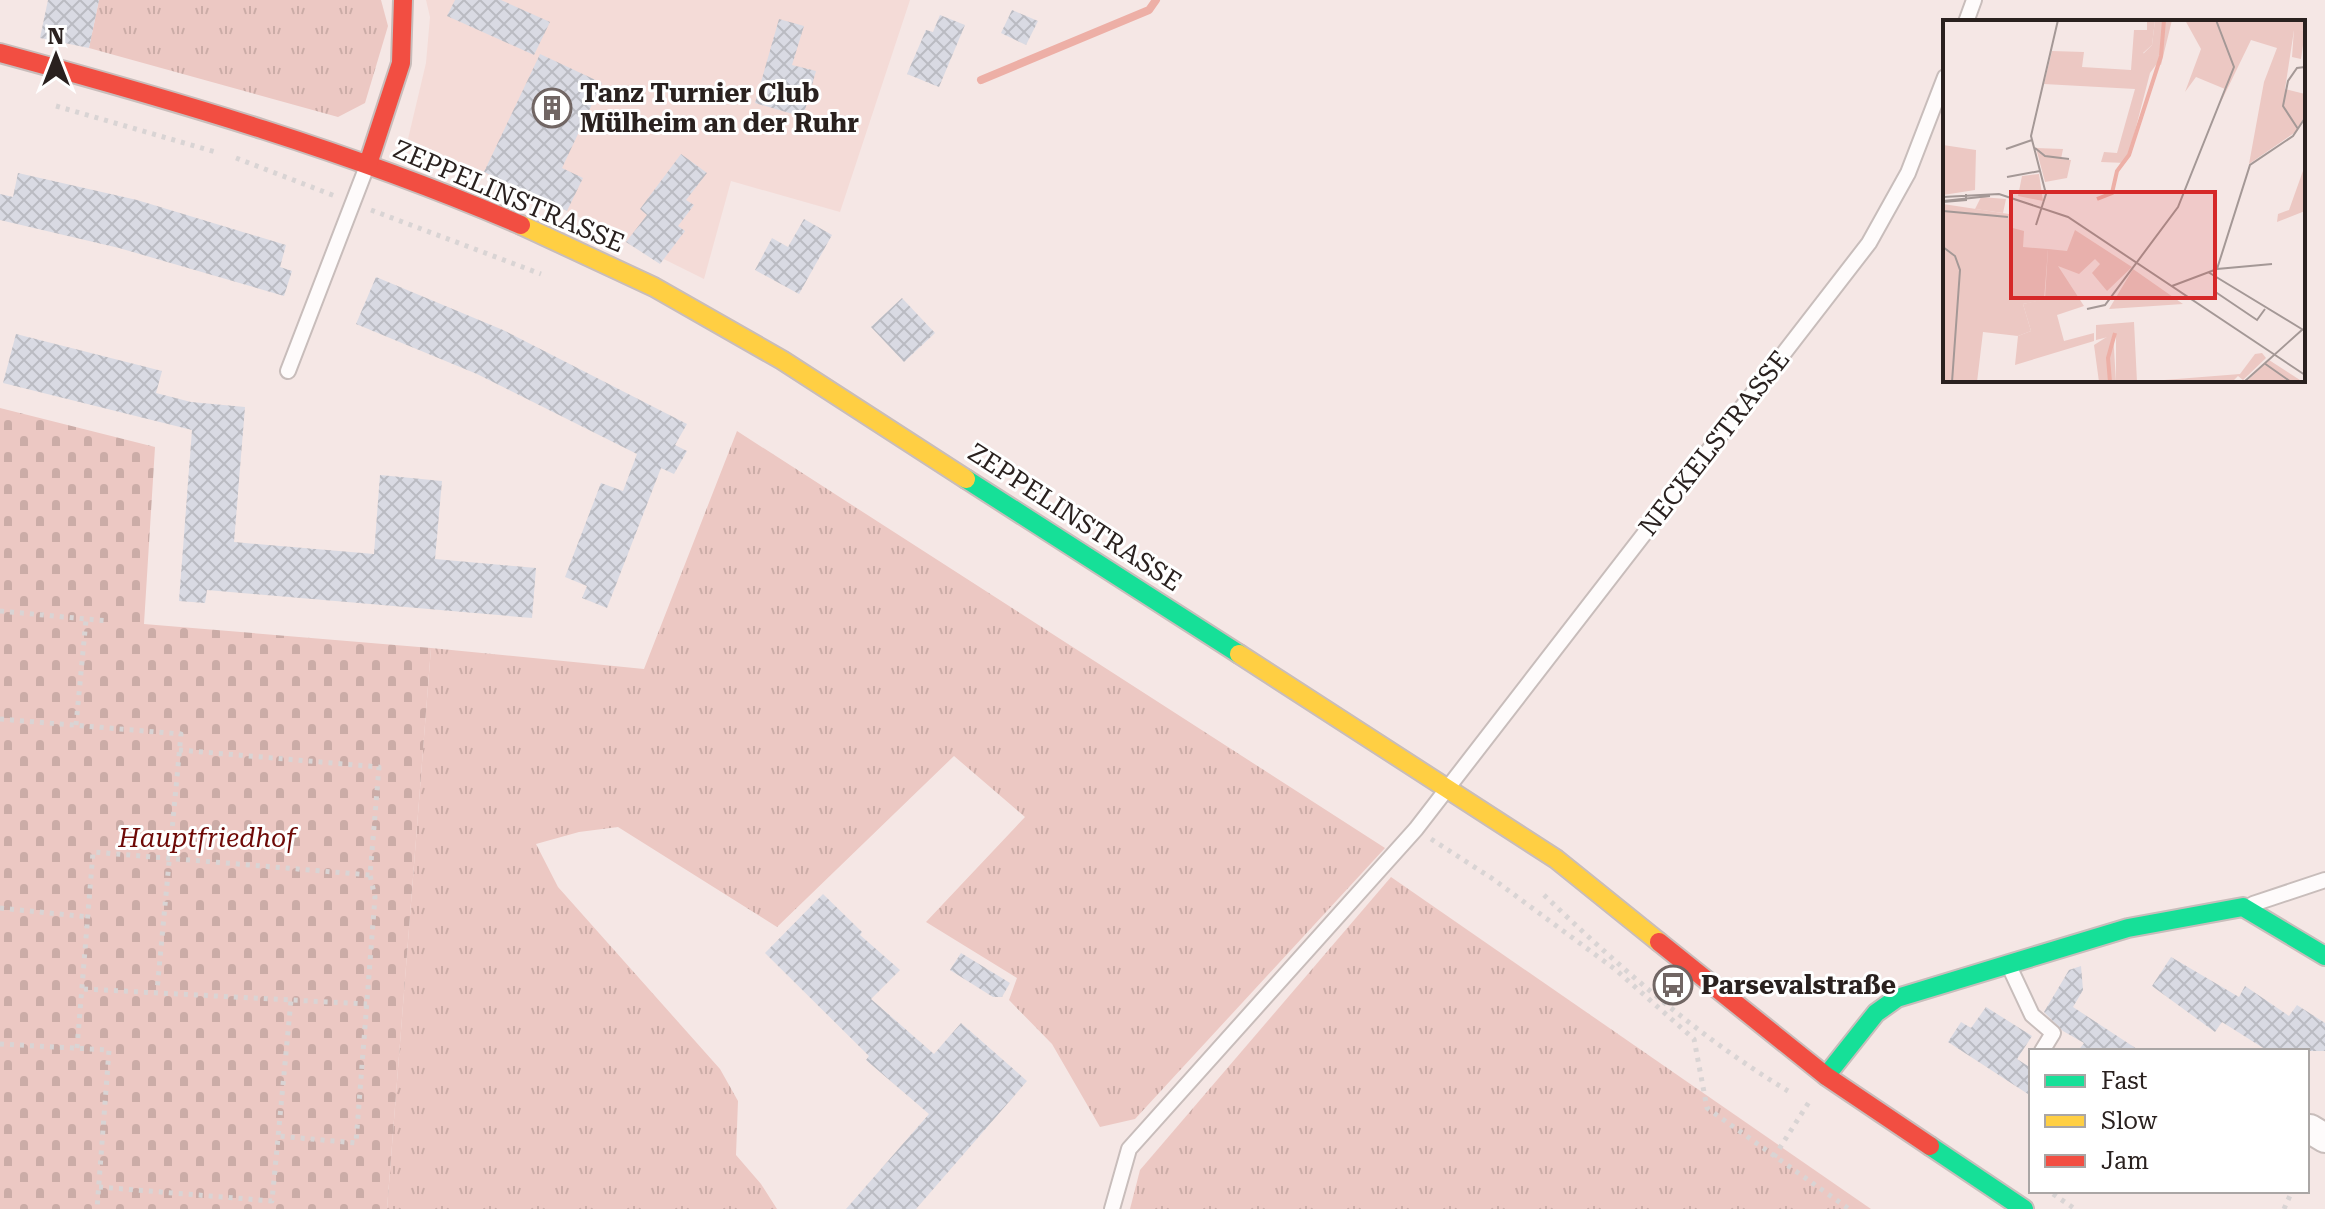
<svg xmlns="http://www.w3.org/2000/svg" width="2325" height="1209" font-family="'Roboto Serif',serif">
<defs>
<pattern id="grass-tufts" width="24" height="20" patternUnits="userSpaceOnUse" patternTransform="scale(2)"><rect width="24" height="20" fill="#ecc8c3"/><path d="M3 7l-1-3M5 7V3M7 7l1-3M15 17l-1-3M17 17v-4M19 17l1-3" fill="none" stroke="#cbaca7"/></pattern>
<pattern id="cemetery-stones" width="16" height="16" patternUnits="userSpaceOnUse" patternTransform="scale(2)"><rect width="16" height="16" fill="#ecc8c3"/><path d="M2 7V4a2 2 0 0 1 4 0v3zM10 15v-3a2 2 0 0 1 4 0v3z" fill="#cbaca7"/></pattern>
<pattern id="building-cross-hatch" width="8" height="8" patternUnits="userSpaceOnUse" patternTransform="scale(2)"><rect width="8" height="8" fill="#d9dae3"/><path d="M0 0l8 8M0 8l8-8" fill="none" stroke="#babbc2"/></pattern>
</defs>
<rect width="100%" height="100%" fill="#f5e7e5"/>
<path fill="#f4dbd7" d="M 426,0 L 910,0 L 840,212 L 731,181 L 704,279 L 567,211 L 408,139 L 426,63 L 430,17 Z"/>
<g fill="url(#grass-tufts)">
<path d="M 99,0 L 381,0 L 388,26 L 365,103 L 338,117 L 89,48 Z"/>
<path d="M 737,431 L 1385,848 L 1135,1119 L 1100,1127 L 1052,1044 L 1009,1000 L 1017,978 L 926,922 L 1025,817 L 954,756 L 777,927 L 618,827 L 579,832 L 536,844 L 558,887 L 720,1069 L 738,1101 L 736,1155 L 761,1184 L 777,1209 L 387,1209 L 431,648 L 644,669 Z"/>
<path d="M 1391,877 L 1871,1209 L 1130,1209 L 1140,1170 Z"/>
</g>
<path fill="url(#cemetery-stones)" d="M 0,408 L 155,447 L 144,624 L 431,648 L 387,1209 L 0,1209 Z"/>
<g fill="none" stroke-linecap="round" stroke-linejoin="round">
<path stroke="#edafa6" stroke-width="8" d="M 981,80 L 1149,10 L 1156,0"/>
</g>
<g fill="url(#building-cross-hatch)">
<path d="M 48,0 L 99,0 L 89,48 L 40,38 Z"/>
<path d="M 455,0 L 501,0 L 550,22 L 534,55 L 447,16 Z"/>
<path d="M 1012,10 L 1038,21 L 1026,45 L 1001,33 Z"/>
<path d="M 940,15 L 965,25 L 939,87 L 907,74 L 926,30 L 933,32 Z"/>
<path d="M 779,19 L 804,26 L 792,65 L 816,71 L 803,117 L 755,103 Z"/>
<path d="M 540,54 L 602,83 L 562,168 L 583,178 L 567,211 L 484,172 Z"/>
<path d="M 681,154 L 707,173 L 686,200 L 694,205 L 678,226 L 685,231 L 660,264 L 626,242 L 647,215 L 640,209 Z"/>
<path d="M 18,173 L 137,200 L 286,245 L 280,267 L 292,271 L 284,296 L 119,248 L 0,220 L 0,194 L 13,197 Z"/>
<path d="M 804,219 L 832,235 L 799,294 L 755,270 L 772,238 L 788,247 Z"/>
<path d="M 376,277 L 503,330 L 687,424 L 675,445 L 687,451 L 674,474 L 661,468 L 607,608 L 582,598 L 587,586 L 565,577 L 601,483 L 623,491 L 637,454 L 477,374 L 356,324 Z"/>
<path d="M 902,298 L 935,333 L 904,362 L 871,327 Z"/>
<path d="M 16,334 L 162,371 L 156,393 L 191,402 L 245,407 L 234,542 L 374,554 L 380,475 L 442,481 L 435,559 L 536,568 L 532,618 L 207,590 L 205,603 L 179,601 L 192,430 L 3,383 Z"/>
<path d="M 823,894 L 862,932 L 860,935 L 900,970 L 871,999 L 934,1054 L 961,1023 L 1027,1081 L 916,1209 L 846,1209 L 929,1114 L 866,1060 L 869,1056 L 765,953 Z"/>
<path d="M 961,953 L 1010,983 L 1002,997 L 993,997 L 950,970 Z"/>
<path d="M 2171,957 L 2239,997 L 2245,986 L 2289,1016 L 2297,1005 L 2325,1023 L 2325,1051 L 2268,1051 L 2222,1022 L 2215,1032 L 2152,986 Z"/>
<path d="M 2081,966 L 2083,990 L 2073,1007 L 2140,1051 L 2078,1051 L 2084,1043 L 2063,1031 L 2044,1012 L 2069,970 Z"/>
<path d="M 1986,1007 L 2032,1036 L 2017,1059 L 2031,1068 L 2031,1096 L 1948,1042 L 1961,1022 L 1971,1028 Z"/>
</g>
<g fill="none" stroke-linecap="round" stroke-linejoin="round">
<g stroke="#c8bdbb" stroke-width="18">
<g id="lane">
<path d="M 1966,22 L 1974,0"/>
<path d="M 288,371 L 367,166"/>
<path d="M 2253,904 L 2325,880"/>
<path d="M 2009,966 L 2032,1015 L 2053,1033 L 2042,1051"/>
<path d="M 1112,1209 L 1129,1149 L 1416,829 L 1869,243 L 1908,173 L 1945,77"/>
</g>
</g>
<g stroke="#c8bdbb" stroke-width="32">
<path id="street" d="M 2310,1129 L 2325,1138"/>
</g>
<g stroke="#c8bdbb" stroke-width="22">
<g id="fast">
<path d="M 966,479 L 1239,654"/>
<path d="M 1826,1076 L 1876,1013 L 1897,998 L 2128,928 L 2243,907 L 2325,956"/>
<path d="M 1930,1146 L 2024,1209"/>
</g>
</g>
<g stroke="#c8bdbb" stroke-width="22">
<g id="slow">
<path d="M 521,225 L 654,287 L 782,360 L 966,479"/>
<path d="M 1239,654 L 1556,859 L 1659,942"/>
</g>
</g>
<g stroke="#c8bdbb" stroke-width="22">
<g id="jam">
<path d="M 0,53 C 177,101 352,152 521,225"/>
<path d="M 368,164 L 401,63 L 403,0"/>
<path d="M 1659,942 L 1826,1076 L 1930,1146"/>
</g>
</g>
<g stroke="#d9d4d4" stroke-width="5" stroke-dasharray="4 6" stroke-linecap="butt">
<path d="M 56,106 L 219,153"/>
<path d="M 236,158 L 335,196"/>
<path d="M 371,210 L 541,274"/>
<path d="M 0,611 L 108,621"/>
<path d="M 0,719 L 181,734 L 157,991"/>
<path d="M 76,725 L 86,620"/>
<path d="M 179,750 L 379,767 L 370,875 L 375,897 L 356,1143 L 278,1136"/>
<path d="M 1431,839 L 1493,879 L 1616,970 L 1694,1039 L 1707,1108 L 1849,1209"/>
<path d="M 1544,895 C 1619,967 1699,1037 1788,1091"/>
<path d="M 0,908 L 89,917"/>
<path d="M 84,989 L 367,1004"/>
<path d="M 0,1044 L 109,1050 L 97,1209"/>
<path d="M 77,1048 L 93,852 L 370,875"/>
<path d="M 1774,1157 L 1809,1102"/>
<path d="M 99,1187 L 272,1201 L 291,1000"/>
<path d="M 2053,1194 L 2075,1209"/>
<path d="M 2284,1209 L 2292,1191"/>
</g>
<use href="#lane" stroke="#fefbfb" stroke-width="14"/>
<use href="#street" stroke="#fefbfb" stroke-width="28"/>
<use href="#fast" stroke="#16e098" stroke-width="18"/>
<use href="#slow" stroke="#ffcf43" stroke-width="18"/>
<use href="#jam" stroke="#f24e42" stroke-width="18"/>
</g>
<defs>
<g id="building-ring" transform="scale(2)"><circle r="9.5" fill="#fff" stroke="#716664" stroke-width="1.5"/><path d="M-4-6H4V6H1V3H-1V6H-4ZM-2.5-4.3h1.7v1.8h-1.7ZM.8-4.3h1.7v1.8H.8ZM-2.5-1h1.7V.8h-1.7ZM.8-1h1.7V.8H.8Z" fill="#716664"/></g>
<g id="bus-ring" transform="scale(2)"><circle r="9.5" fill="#fff" stroke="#716664" stroke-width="1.5"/><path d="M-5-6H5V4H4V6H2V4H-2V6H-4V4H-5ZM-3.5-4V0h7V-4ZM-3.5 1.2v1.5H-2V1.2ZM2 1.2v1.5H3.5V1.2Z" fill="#716664"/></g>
</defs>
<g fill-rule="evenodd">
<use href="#building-ring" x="552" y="108"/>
<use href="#bus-ring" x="1673" y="985"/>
</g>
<g text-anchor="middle" stroke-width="6" stroke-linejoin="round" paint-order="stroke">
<g font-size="26" font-weight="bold" fill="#2a211f" stroke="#fff" text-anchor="start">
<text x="580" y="102">Tanz Turnier Club<tspan x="580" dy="30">Mülheim an der Ruhr</tspan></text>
<text x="1701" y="994">Parsevalstraße</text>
</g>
<g font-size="26" fill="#2a211f" stroke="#fff">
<text transform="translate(509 196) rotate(23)" y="9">ZEPPELINSTRASSE</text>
<text transform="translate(1714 443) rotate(-52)" y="9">NECKELSTRASSE</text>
<text transform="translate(1075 517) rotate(33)" y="9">ZEPPELINSTRASSE</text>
</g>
<g font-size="26" font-style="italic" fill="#6e0906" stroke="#fff">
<text x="207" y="847">Hauptfriedhof</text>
</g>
</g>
<g transform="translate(1943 20)">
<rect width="362" height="362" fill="#f5e7e5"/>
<path d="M 204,0 L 212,0 L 209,25 L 200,33 L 215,42 L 207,53 L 186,134 L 182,143 L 158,142 L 161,132 L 174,133 L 192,69 L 101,64 L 109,31 L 141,32 L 139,47 L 188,50 L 191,10 L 204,10 ZM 242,0 L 362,0 L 362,11 L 351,10 L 342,69 L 362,74 L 362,95 L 354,111 L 306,144 L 321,62 L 334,28 L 308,20 L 277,84 L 282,69 L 253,57 L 242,72 L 258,29 ZM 0,125 L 33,130 L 32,170 L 0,175 ZM 93,128 L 120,129 L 118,139 L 128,140 L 124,158 L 102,162 ZM 361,148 L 362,191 L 334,202 L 335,194 L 346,190 ZM 96,154 L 100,181 L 75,176 L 79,156 ZM 38,177 L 63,179 L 60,193 L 32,189 ZM 132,210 L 189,247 L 164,271 L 149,253 L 157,244 L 152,239 L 136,254 L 115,246 L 141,286 L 114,295 L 121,321 L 151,313 L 151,321 L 72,345 L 75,316 L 88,311 L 80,284 L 102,279 L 105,229 L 124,231 ZM 190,249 L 240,284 L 166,289 ZM 191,302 L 194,362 L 173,362 L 173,315 L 153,320 L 153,305 ZM 319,333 L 323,338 L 300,360 L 295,356 L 289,362 L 196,362 L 297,354 L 312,334 Z" fill="#ecc8c3"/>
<path d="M 212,0 L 229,0 L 218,45 L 200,34 L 209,25 ZM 351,9 L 362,11 L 358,39 L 349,37 ZM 170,313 L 173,362 L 156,362 L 151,325 Z" fill="#ecc8c3"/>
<path d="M 0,184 L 66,194 L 66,207 L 81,211 L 80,227 L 105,229 L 101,280 L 80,284 L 88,311 L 75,316 L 40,312 L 34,362 L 0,362 Z" fill="#ecc8c3"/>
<path d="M 326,340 L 360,362 L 303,362 Z" fill="#ecc8c3"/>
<path fill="none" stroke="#edafa6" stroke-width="4" d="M 154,179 L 169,173 L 174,151 L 186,135 L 218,36 L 221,0M 167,362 L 165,338 L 172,313"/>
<path fill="none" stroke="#a49896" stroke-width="2" d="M 355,109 L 340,86 L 345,61 L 354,48 L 362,47M 92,128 L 102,136 L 126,139M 63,129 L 89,120M 64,157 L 97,151M 0,177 L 56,174 L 125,197 L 362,355M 0,181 L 47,176M 0,182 L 23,180 L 23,174M 0,191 L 65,197M 93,205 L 103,174 L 88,116 L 115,0M 0,227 L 12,236 L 17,250 L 9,362M 274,249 L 307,145 L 350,116 L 362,98M 265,252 L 362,311M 229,266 L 274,249 L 329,244M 271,271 L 314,300 L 322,289M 144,289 L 162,285 L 235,187 L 291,47 L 273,0M 321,343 L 348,362M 301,362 L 360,309"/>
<path fill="#d62828" fill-opacity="0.15" stroke="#d62828" stroke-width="4" d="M 68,172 L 272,172 L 272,278 L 68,278 Z"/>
<rect width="362" height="362" fill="none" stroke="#2a211f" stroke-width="4"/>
</g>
<rect x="2029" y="1049" width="280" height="144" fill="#ffffff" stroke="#aaa6a5" stroke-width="2"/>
<rect x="2045" y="1075" width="40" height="12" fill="#16e098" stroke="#aaa6a5" stroke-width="2"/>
<text x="2101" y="1089" font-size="24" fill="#2a211f">Fast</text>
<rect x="2045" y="1115" width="40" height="12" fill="#ffcf43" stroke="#aaa6a5" stroke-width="2"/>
<text x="2101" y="1129" font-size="24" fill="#2a211f">Slow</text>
<rect x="2045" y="1155" width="40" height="12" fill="#f24e42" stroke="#aaa6a5" stroke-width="2"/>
<text x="2101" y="1169" font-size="24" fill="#2a211f">Jam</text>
<g transform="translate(56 56)" stroke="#ffffff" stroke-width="6" paint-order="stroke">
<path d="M0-6L14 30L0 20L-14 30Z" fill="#2a211f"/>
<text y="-12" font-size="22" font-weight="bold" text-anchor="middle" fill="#2a211f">N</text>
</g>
</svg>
